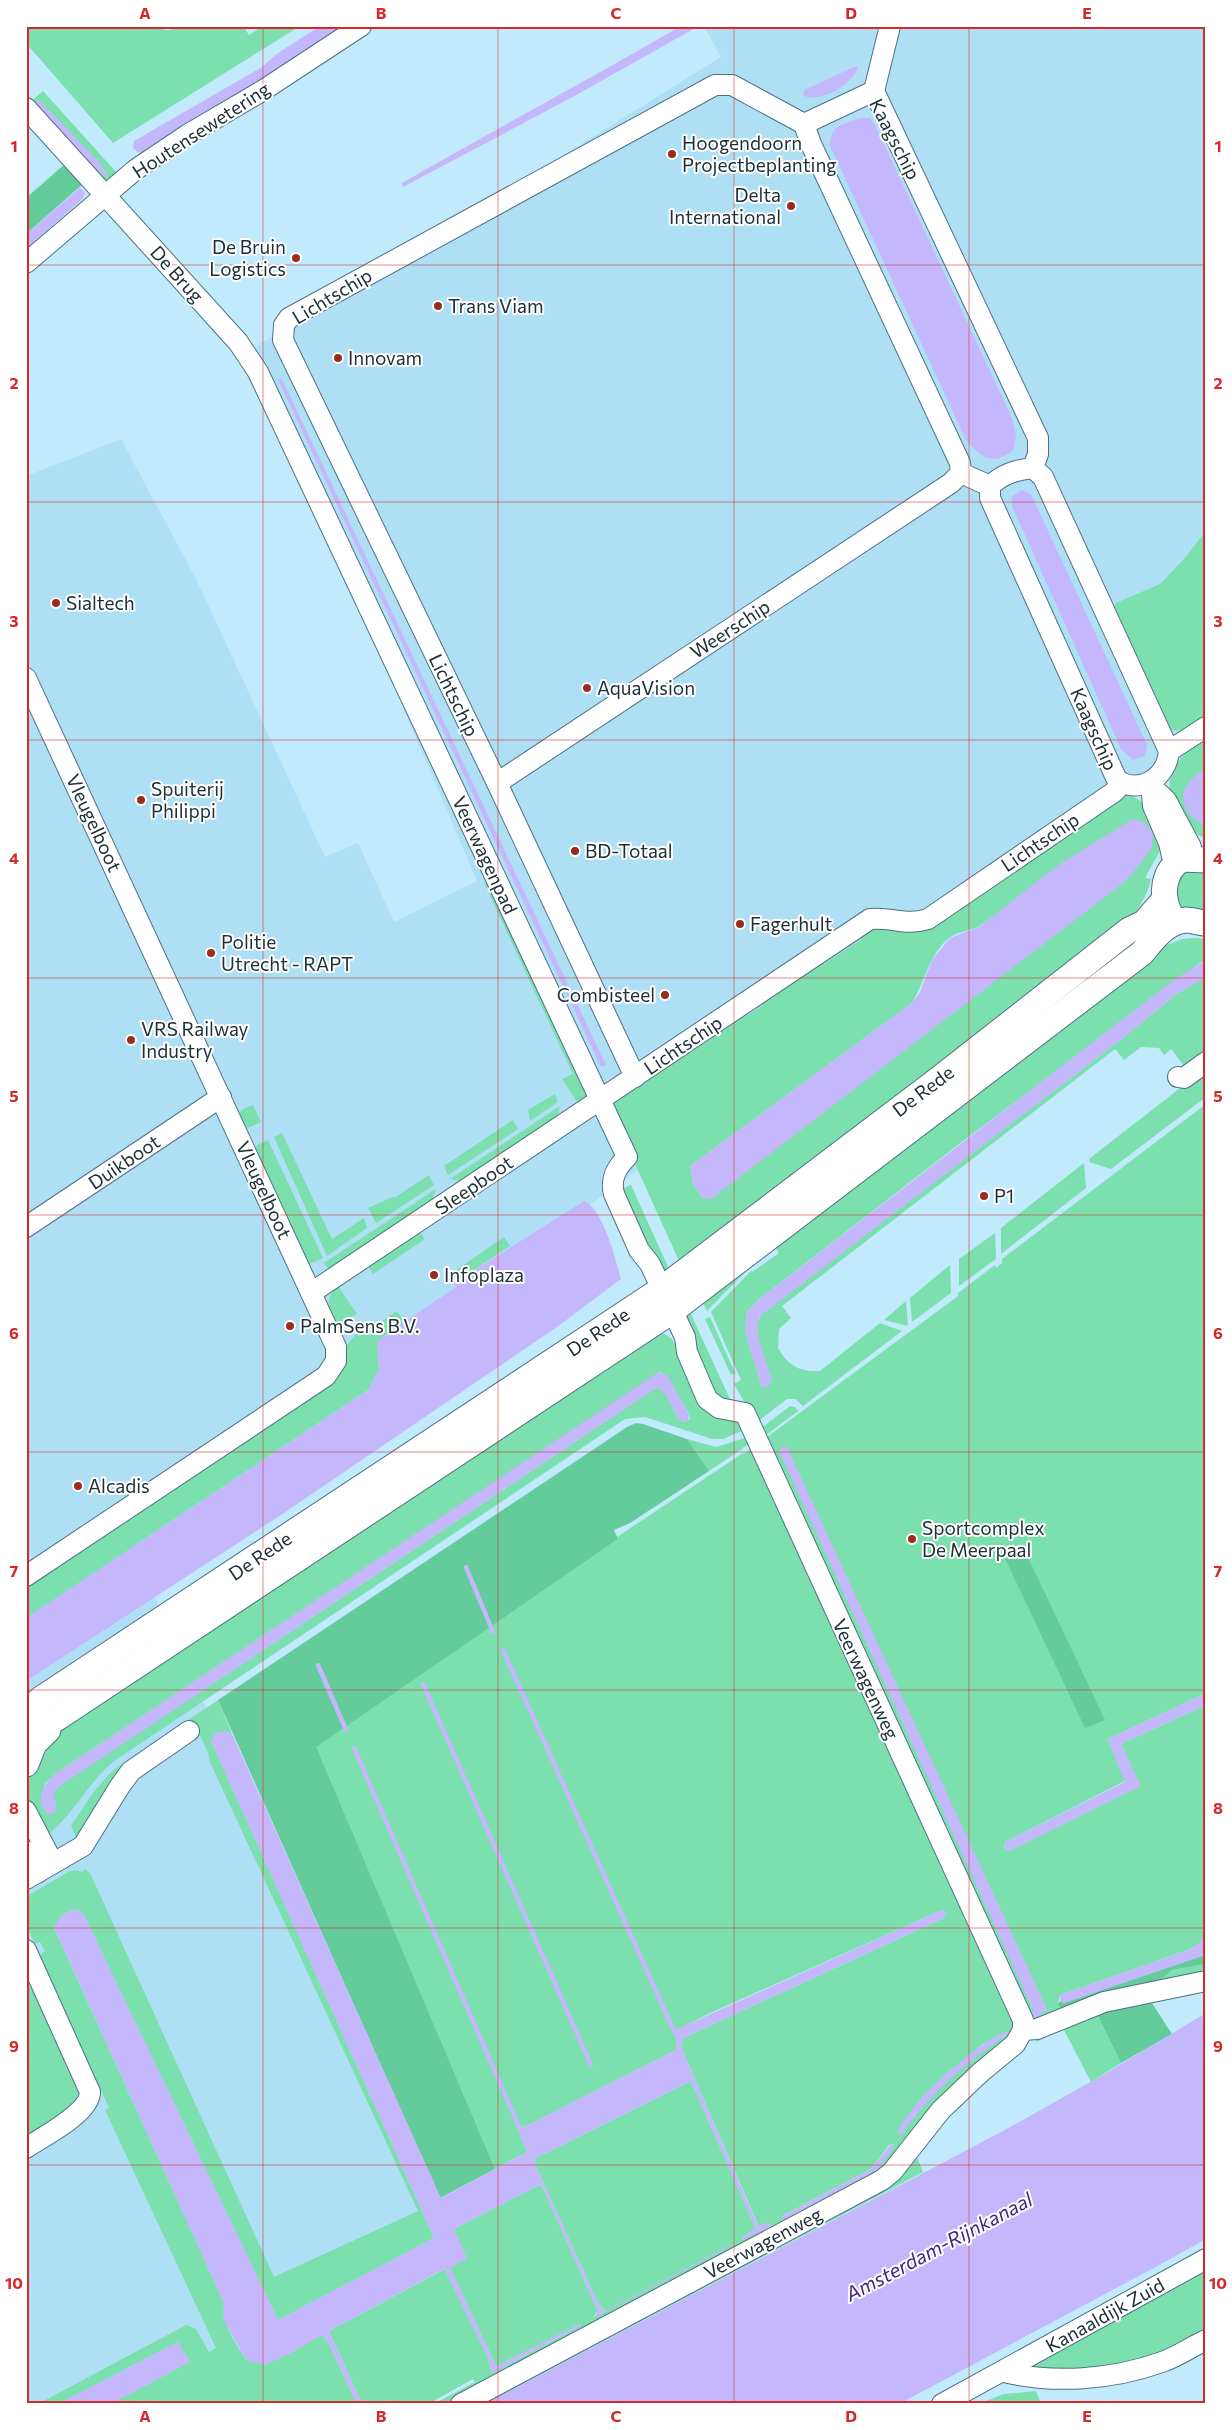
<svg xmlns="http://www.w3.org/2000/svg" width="1232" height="2430" font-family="Commissioner,sans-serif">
<rect width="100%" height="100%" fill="#c1eafc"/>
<path fill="#aedff5" d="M 704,26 L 1206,26 L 1206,748 L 1099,821 L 617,1185 L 129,1540 L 453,2248 L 161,2404 L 26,2404 L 26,476 L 121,439 L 196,579 L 325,857 L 358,843 L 394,922 L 477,881 L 340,560 L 238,358 L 721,57 Z"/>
<g fill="#7bdfae" fill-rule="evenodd">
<path d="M 26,26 L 156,26 C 163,31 170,32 177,26 L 243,26 L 249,35 L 263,26 L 300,26 L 113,143 L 26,43 Z"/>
<path d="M 43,91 L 117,173 L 108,180 L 101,179 L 28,104 Z"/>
<path d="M 1206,531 L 1206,718 C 1192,726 1182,736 1166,727 L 1127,646 L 1131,643 L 1121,621 L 1117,623 L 1112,613 L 1116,603 L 1160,584 L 1183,560 Z"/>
<path d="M 1206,734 L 1206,768 L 1198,775 L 1200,823 L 1206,825 L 1206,838 C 1194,835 1191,827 1185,818 C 1179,809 1172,800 1170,791 C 1166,768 1191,747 1206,734 Z"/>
<path d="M 1126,796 L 1134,797 L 1145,804 L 1161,849 L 1146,876 L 1146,878 L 1151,879 C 1147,897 1138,909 1127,924 L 679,1261 L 608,1104 L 696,1043 L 699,1047 L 733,1024 L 731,1020 L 743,1012 L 746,1016 L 763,1005 L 760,1001 L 821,960 L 824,964 L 862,939 L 859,934 L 871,928 L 917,932 L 923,928 ZM 1133,819 L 702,1198 L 693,1183 L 690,1166 L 912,1003 C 925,982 929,954 949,938 C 956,933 970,930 978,927 Z"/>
<path d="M 1206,868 L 1206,914 L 1179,911 L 1173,889 L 1183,870 Z"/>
<path d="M 491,878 L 591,1093 L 580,1106 L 562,1079 L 573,1074 L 484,883 Z"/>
<path d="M 1195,938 L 1206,939 L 1206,962 L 1201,962 L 963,1141 L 758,1300 L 747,1312 L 745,1332 L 762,1387 L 772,1380 C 766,1360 747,1328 764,1312 L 1114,1045 L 1178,993 L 1203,978 L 1206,978 L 1206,1054 L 1185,1067 L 1171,1049 L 1164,1055 L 1159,1048 L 1141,1047 L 1124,1060 L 1115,1049 L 782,1306 L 791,1318 L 779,1329 L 778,1348 C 788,1366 800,1372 820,1371 L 880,1323 L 902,1331 L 803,1406 L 795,1399 L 787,1399 L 756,1423 L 734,1384 L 741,1380 L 711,1312 L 751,1271 L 752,1272 L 779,1253 L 776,1248 L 821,1206 L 1164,946 L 1182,939 Z"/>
<path d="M 1206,1068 L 1206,1097 L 1111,1169 L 1089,1162 L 1089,1159 Z"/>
<path d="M 555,1094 L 558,1102 L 530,1121 L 528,1110 Z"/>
<path d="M 1206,1104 L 1206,1693 L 1108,1739 L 1125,1781 L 1005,1842 L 1004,1847 L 1009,1851 L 1140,1786 L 1121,1744 L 1206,1705 L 1206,1938 L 1202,1938 L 1200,1943 L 1188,1950 L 1060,1995 L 1058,2003 L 1160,1980 L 1172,1970 L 1206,1964 L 1206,1977 L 1017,2030 L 892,2164 L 856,2190 L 450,2404 L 434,2404 L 475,2382 L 473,2379 L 428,2404 L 362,2404 L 329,2331 L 445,2269 L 488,2358 L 492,2373 L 582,2325 L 496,2366 L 450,2268 L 454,2229 L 541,2184 L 598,2311 L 593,2317 L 605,2311 L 598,2303 L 535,2164 L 536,2158 L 691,2081 L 754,2225 L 755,2229 L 742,2237 L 743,2240 L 769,2222 L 759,2227 L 681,2047 L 683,2038 L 944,1918 L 946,1913 L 942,1910 L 708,2014 L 673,2032 L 677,2042 L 676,2050 L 518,2130 L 527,2152 L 495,2169 L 315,1747 L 618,1539 L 617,1537 L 743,1453 L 744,1454 L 958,1296 L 958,1293 L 995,1265 L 996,1268 L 1002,1263 L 1002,1259 ZM 975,1857 L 979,1864 L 1047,2010 L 1029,2015 L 1034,2012 ZM 1007,2034 C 972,2058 939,2085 912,2118 L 922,2097 L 944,2077 L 983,2044 ZM 893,2144 L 870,2174 L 782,2219 L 782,2216 L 871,2169 L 889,2145 Z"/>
<path d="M 253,1105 L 261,1122 L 248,1128 L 241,1125 L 238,1119 L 241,1110 Z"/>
<path d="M 560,1106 L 556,1121 L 465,1182 L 450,1179 Z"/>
<path d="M 513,1120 L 518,1129 L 448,1175 L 444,1166 Z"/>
<path d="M 282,1133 L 332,1239 L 364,1218 L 367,1228 L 327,1256 L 274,1137 Z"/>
<path d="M 268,1140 L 323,1258 L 304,1266 L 253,1153 L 257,1145 Z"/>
<path d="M 1084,1163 L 1086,1188 L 1001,1254 L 1001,1228 Z"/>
<path d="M 429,1175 L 434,1185 L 376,1223 L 368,1208 L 393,1197 L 394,1198 Z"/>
<path d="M 619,1177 L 623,1188 L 631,1185 L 669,1269 L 660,1274 L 635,1230 Z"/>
<path d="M 436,1189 L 431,1205 L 330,1271 L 324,1263 Z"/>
<path d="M 419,1231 L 425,1239 L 373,1274 L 368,1266 Z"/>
<path d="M 995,1233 L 996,1259 L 959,1286 L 959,1259 Z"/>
<path d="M 504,1237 L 510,1246 L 457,1281 L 452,1273 Z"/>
<path d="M 950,1265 L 951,1293 L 912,1322 L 910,1298 Z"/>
<path d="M 749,1268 L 707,1311 L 703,1303 L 700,1304 L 706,1293 Z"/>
<path d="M 338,1286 L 357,1314 L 337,1325 L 334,1323 C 327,1308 325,1298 338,1286 Z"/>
<path d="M 906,1301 L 908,1326 L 884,1320 Z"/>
<path d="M 397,1311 L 404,1322 L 377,1341 L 379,1370 L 368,1390 L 26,1618 L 26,1586 L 237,1442 L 344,1349 L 364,1324 L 368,1330 Z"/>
<path d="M 690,1312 L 734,1408 L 715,1400 L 684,1315 L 688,1316 Z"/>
<path d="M 710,1317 L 735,1373 L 731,1375 L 705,1319 Z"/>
<path d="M 655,1333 L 665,1334 L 672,1339 L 688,1369 L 687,1380 L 694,1393 L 742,1421 L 744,1430 L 723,1439 L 712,1439 L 645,1417 L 625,1419 L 114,1761 C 87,1783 74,1815 46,1836 C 15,1789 25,1783 48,1736 ZM 660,1372 L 688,1412 L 690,1418 L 686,1422 C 671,1419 672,1393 658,1388 L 653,1390 L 58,1787 L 53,1795 L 57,1809 L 44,1784 L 55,1774 Z"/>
<path d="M 790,1406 L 795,1407 L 798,1411 L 761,1439 L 760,1429 Z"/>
<path d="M 748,1437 L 752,1442 L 709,1471 L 687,1439 L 716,1447 Z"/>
<path d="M 218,1700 L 232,1734 L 225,1731 L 211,1741 L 434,2238 L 278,2320 L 83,1913 L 75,1909 L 63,1914 L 54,1928 L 224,2303 C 222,2325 235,2342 246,2360 L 287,2355 L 322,2334 L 329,2344 L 357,2404 L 110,2404 L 190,2362 L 178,2342 L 58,2404 L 38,2404 L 186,2325 L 196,2329 L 209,2352 L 216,2348 L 105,2110 L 109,2108 L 40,1955 L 45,1951 L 40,1942 L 35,1944 L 26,1925 L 26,1897 L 68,1872 L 75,1870 L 82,1872 L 85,1869 L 90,1873 L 274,2277 L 418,2211 L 209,1760 L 208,1752 L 199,1734 L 191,1722 L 76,1837 L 71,1826 L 95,1790 L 113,1770 Z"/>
<path d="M 26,1965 L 81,2084 L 80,2102 L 31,2138 L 28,2134 L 26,2135 Z"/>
<path d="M 1147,1995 L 1148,1997 L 1101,2008 L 1097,2014 L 1121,2063 L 1091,2082 L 1062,2026 L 1037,2042 L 1034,2038 C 1059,2013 1114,2002 1147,1995 Z"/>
<path d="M 1021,2048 L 1026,2049 L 979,2087 L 950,2114 L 916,2155 L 923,2172 L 485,2404 L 470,2404 L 886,2184 L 971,2087 L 996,2064 L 1015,2051 Z"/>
<path d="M 1206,2269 L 1206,2334 L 1152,2363 L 1022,2373 Z"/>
<path d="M 1036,2391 L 1041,2404 L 978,2404 L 1004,2394 Z"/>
</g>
<g fill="#64cb9b">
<path d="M 66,163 L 84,183 L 26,234 L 26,198 Z"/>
<path d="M 636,1423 L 643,1424 L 687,1439 L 709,1471 L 630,1523 L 614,1530 L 618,1539 L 316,1747 L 495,2169 L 440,2198 L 218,1700 L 627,1427 Z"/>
<path d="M 1024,1549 L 1105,1720 L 1085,1728 L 1005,1558 Z"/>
<path d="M 1200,1955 L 1206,1955 L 1206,1964 L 1172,1970 L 1160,1980 L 1065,2010 L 1058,2006 L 1060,2001 L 1064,2003 Z"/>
<path d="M 1148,1997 L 1172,2034 L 1121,2063 L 1097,2014 Z"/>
</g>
<g fill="#c5b7fc">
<path d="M 320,26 L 344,26 L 256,85 L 193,121 L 140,154 L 133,148 L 134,141 L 262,67 L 278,53 Z"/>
<path d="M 681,26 L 697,27 L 578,94 L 403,187 L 402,183 C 494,130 588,80 681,26 Z"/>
<path d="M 854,67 L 858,67 C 854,84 818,105 803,95 L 804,90 Z"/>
<path d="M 39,100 L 101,164 L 100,168 L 95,169 L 35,104 Z"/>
<path d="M 859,118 L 870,118 L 875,125 L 1012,418 L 1016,434 L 1014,449 C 994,467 981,458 966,440 L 830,146 C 831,124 841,126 859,118 Z"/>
<path d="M 80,188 L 85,193 L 82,199 L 26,249 L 26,234 Z"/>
<path d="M 282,379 L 606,1065 L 601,1067 L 278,380 Z"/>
<path d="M 1022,490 L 1031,494 L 1147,745 L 1145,756 L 1133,760 L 1121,749 L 1012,506 L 1012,496 Z"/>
<path d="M 1206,768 L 1206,825 C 1187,819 1175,797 1190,781 C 1194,776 1201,772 1206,768 Z"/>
<path d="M 1133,819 L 1145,823 L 1154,835 L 1150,851 L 1126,881 L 711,1199 L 702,1198 L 693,1183 L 690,1166 L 912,1003 L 920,992 L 932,960 L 950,938 L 979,927 L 1061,863 Z"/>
<path d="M 1202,962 L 1206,962 L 1206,978 L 1178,993 L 1114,1045 L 759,1317 L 757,1334 L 772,1380 L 768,1387 L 762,1387 L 745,1332 L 747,1312 L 758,1300 L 1171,982 Z"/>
<path d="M 584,1201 C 603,1208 616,1261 621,1279 L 557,1327 L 278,1517 L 26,1681 L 26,1618 L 368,1390 L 379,1370 L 377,1341 L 456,1287 L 454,1283 Z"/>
<path d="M 657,1373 L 663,1373 L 668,1376 L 689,1415 L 688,1421 L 682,1422 L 679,1419 L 663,1391 L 658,1388 L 653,1390 L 58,1787 L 53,1795 L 57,1809 L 55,1813 L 49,1815 C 33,1801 43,1785 55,1774 Z"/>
<path d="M 782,1447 L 787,1447 L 1047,2010 L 1032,2020 L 1029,2015 L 1034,2012 L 779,1451 Z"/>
<path d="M 1206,1693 L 1206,1705 L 1121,1744 L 1141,1786 L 1009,1851 L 1004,1847 L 1005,1842 L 1125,1782 L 1108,1739 Z"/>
<path d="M 225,1731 L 232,1734 L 441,2198 L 527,2152 L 518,2130 L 676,2050 L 677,2042 L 673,2032 L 675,2030 L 942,1910 L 946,1913 L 944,1918 L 683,2038 L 681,2047 L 758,2226 L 769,2222 L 771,2227 L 742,2240 L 742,2237 L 755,2229 L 754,2225 L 691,2081 L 536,2158 L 535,2164 L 598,2303 L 605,2311 L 730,2245 L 729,2247 L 594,2318 L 598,2311 L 541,2184 L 454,2229 L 467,2258 L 450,2268 L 496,2366 L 581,2323 L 582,2325 L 492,2373 L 488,2358 L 444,2269 L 329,2331 L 362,2404 L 357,2404 L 329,2344 L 322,2335 L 287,2355 L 265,2365 L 246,2360 L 223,2318 L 224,2303 L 54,1927 L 63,1914 L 75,1909 L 83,1913 L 278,2320 L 434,2238 L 211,1741 L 215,1733 Z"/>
<path d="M 1202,1938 L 1206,1938 L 1206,1955 L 1064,2003 L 1060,2001 L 1060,1995 L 1188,1950 L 1200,1943 Z"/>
<path d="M 1206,2013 L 1206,2239 L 1163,2263 L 899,2404 L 485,2404 L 1003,2131 L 1103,2075 Z"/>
<path d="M 1007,2031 L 1008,2034 C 966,2062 930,2094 901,2135 L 899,2134 L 898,2131 C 914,2098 973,2046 1007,2031 Z"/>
<path d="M 891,2144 L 894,2147 L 877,2170 L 783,2220 L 781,2219 L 782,2216 L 871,2169 Z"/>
<path d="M 178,2342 L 190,2362 L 110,2404 L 58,2404 Z"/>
</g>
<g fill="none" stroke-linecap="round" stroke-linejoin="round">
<g stroke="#c5b7fc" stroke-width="4.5">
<path d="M 96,164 L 105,174"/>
<path d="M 466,1567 L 493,1632"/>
<path d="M 503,1650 L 674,2031"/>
<path d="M 318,1665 L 346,1730"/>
<path d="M 423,1684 L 591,2065"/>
<path d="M 354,1748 L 520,2129"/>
</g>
<g stroke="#4d7282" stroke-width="22">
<g id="minor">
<path d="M 874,91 L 1038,438 L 1038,454 L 1033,468 L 1043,477 L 1169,751 C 1167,777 1141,795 1117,780 L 990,498 L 990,486 L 961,473 L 960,463 L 811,144 L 804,124 Z"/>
<path d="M 874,91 L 890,26"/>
<path d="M 26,108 L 238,342 L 258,372 L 627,1157 C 616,1168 610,1179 614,1194 L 639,1250 L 650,1264 L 685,1337 L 687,1352 L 707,1399 L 719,1408 L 745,1413 L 1023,2020 L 1023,2030 L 1015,2044 L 980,2073 L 941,2110 L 892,2172 L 882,2180 L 461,2404"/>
<path d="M 26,263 L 135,170 L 187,135 L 262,91 L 361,26"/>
<path d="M 990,486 C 1002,474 1016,470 1033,468"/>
<path d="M 26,678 L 336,1347 L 336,1361 L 326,1376 L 26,1576"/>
<path d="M 1169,751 L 1206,727"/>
<path d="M 1151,782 L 1153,806 L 1169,843 L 1172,856"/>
<path d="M 497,783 L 951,483 L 961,473"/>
<path d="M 1153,788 L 1166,800 L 1191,847"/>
<path d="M 635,1077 L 497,783 L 283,340 L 284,325 L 289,318 L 715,85 L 732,85 L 804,124"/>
<path d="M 1178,1077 L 1184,1078 L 1206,1062"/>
<path d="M 26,1227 L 221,1097"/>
<path d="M 311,1293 L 870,919 C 893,917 906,926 928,919 L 1114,792 L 1122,783"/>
<path d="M 26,1811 L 53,1863"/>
<path d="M 26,1851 L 37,1873"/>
<path d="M 26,1879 L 83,1846 L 120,1786 L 131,1771 L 189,1731"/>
<path d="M 26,1950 L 90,2092 C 90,2113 44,2136 26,2148"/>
<path d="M 1023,2030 L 1037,2029 L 1104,2002 L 1206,1981"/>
<path d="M 1004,2372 C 1055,2384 1111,2380 1162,2362 C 1177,2357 1191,2347 1206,2340"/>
<path d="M 942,2404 L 1206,2259"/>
</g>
</g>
<g stroke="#4d7282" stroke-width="27">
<g id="major">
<path d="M 1170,914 C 1160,895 1163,871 1182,859 L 1206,860"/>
<path d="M 26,1713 L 41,1699 L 662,1289 L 939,1079 L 1129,930 L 1144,923 L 1165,899"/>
<path d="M 26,1739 L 45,1723 L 57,1718 L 672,1311 L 1142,953 C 1153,939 1167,921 1186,920 C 1193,920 1199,923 1206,923"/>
<path d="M 26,1764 L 34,1744 L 48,1730"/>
</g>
</g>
<use href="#minor" stroke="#fff" stroke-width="20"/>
<use href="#major" stroke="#fff" stroke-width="25"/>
</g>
<path fill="none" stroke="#d62828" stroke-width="1" stroke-opacity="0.55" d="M 263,26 L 263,2404M 498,26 L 498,2404M 734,26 L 734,2404M 969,26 L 969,2404M 26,265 L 1206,265M 26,502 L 1206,502M 26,740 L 1206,740M 26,978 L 1206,978M 26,1215 L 1206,1215M 26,1452 L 1206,1452M 26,1690 L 1206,1690M 26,1928 L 1206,1928M 26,2165 L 1206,2165"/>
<g fill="#972e1b" stroke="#fff" stroke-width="2">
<circle cx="672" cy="154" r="5"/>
<circle cx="791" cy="206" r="5"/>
<circle cx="296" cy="258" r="5"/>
<circle cx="438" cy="306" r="5"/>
<circle cx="338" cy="358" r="5"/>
<circle cx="56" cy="603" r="5"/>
<circle cx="587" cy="688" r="5"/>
<circle cx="141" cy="800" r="5"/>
<circle cx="575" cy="851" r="5"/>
<circle cx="740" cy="924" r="5"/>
<circle cx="211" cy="953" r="5"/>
<circle cx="665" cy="995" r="5"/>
<circle cx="131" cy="1040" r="5"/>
<circle cx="984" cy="1196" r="5"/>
<circle cx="434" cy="1275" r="5"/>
<circle cx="290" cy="1326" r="5"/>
<circle cx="78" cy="1486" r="5"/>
<circle cx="912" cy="1539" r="5"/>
</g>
<g text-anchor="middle" stroke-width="4" stroke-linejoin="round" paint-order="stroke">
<g font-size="19" fill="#203037" stroke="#fff">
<text transform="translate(201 130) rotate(-33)" y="7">Houtensewetering</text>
<text transform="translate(895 139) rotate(63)" y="7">Kaagschip</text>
<text transform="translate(177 274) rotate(48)" y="7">De Brug</text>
<text transform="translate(332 296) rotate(-31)" y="7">Lichtschip</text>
<text transform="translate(730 629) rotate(-33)" y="7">Weerschip</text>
<text transform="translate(454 695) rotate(64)" y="7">Lichtschip</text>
<text transform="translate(1094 729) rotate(66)" y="7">Kaagschip</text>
<text transform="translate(94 823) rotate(65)" y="7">Vleugelboot</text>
<text transform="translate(1040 842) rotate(-34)" y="7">Lichtschip</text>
<text transform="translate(485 855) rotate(65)" y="7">Veerwagenpad</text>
<text transform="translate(683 1045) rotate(-34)" y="7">Lichtschip</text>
<text transform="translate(923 1091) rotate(-37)" y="7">De Rede</text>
<text transform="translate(124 1162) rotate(-34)" y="7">Duikboot</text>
<text transform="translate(474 1185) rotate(-34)" y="7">Sleepboot</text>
<text transform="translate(264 1190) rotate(65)" y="7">Vleugelboot</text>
<text transform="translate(598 1332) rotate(-34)" y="7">De Rede</text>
<text transform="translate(260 1556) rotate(-34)" y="7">De Rede</text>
<text transform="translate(866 1679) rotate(65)" y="7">Veerwagenweg</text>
<text transform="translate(763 2243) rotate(-28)" y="7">Veerwagenweg</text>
<text transform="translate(1105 2315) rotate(-29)" y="7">Kanaaldijk Zuid</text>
</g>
<g font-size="19" fill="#203037" stroke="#fff" text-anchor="start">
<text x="682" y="150">Hoogendoorn<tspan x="682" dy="22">Projectbeplanting</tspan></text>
<text x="781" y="202" text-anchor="end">Delta<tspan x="781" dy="22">International</tspan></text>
<text x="286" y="254" text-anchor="end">De Bruin<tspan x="286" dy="22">Logistics</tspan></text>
<text x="448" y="313">Trans Viam</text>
<text x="348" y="365">Innovam</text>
<text x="66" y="610">Sialtech</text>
<text x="597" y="695">AquaVision</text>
<text x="151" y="796">Spuiterij<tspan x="151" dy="22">Philippi</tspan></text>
<text x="585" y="858">BD-Totaal</text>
<text x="750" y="931">Fagerhult</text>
<text x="221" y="949">Politie<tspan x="221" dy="22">Utrecht - RAPT</tspan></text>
<text x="655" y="1002" text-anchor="end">Combisteel</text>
<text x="141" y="1036">VRS Railway<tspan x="141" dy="22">Industry</tspan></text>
<text x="994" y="1203">P1</text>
<text x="444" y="1282">Infoplaza</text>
<text x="300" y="1333">PalmSens B.V.</text>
<text x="88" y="1493">Alcadis</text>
<text x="922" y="1535">Sportcomplex<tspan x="922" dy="22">De Meerpaal</tspan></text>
</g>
<g font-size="20" font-style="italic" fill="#442282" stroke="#fff">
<text transform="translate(939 2247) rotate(-28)" y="7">Amsterdam-Rijnkanaal</text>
</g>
</g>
<rect width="1232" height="2430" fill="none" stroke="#ffffff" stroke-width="55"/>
<rect x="28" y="28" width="1176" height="2374" fill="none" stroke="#d62828" stroke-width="2"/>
<g font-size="16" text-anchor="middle" font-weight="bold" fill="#d62828">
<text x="145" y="19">A</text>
<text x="381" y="19">B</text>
<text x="616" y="19">C</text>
<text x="851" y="19">D</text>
<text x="1087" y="19">E</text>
<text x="14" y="152">1</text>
<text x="1218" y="152">1</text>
<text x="14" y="389">2</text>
<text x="1218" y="389">2</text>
<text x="14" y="627">3</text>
<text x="1218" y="627">3</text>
<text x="14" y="864">4</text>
<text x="1218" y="864">4</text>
<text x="14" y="1102">5</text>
<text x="1218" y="1102">5</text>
<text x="14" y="1339">6</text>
<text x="1218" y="1339">6</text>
<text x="14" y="1577">7</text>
<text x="1218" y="1577">7</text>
<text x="14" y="1814">8</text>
<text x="1218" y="1814">8</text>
<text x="14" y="2052">9</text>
<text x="1218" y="2052">9</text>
<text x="14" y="2289">10</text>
<text x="1218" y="2289">10</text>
<text x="145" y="2422">A</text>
<text x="381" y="2422">B</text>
<text x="616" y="2422">C</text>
<text x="851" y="2422">D</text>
<text x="1087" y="2422">E</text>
</g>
</svg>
